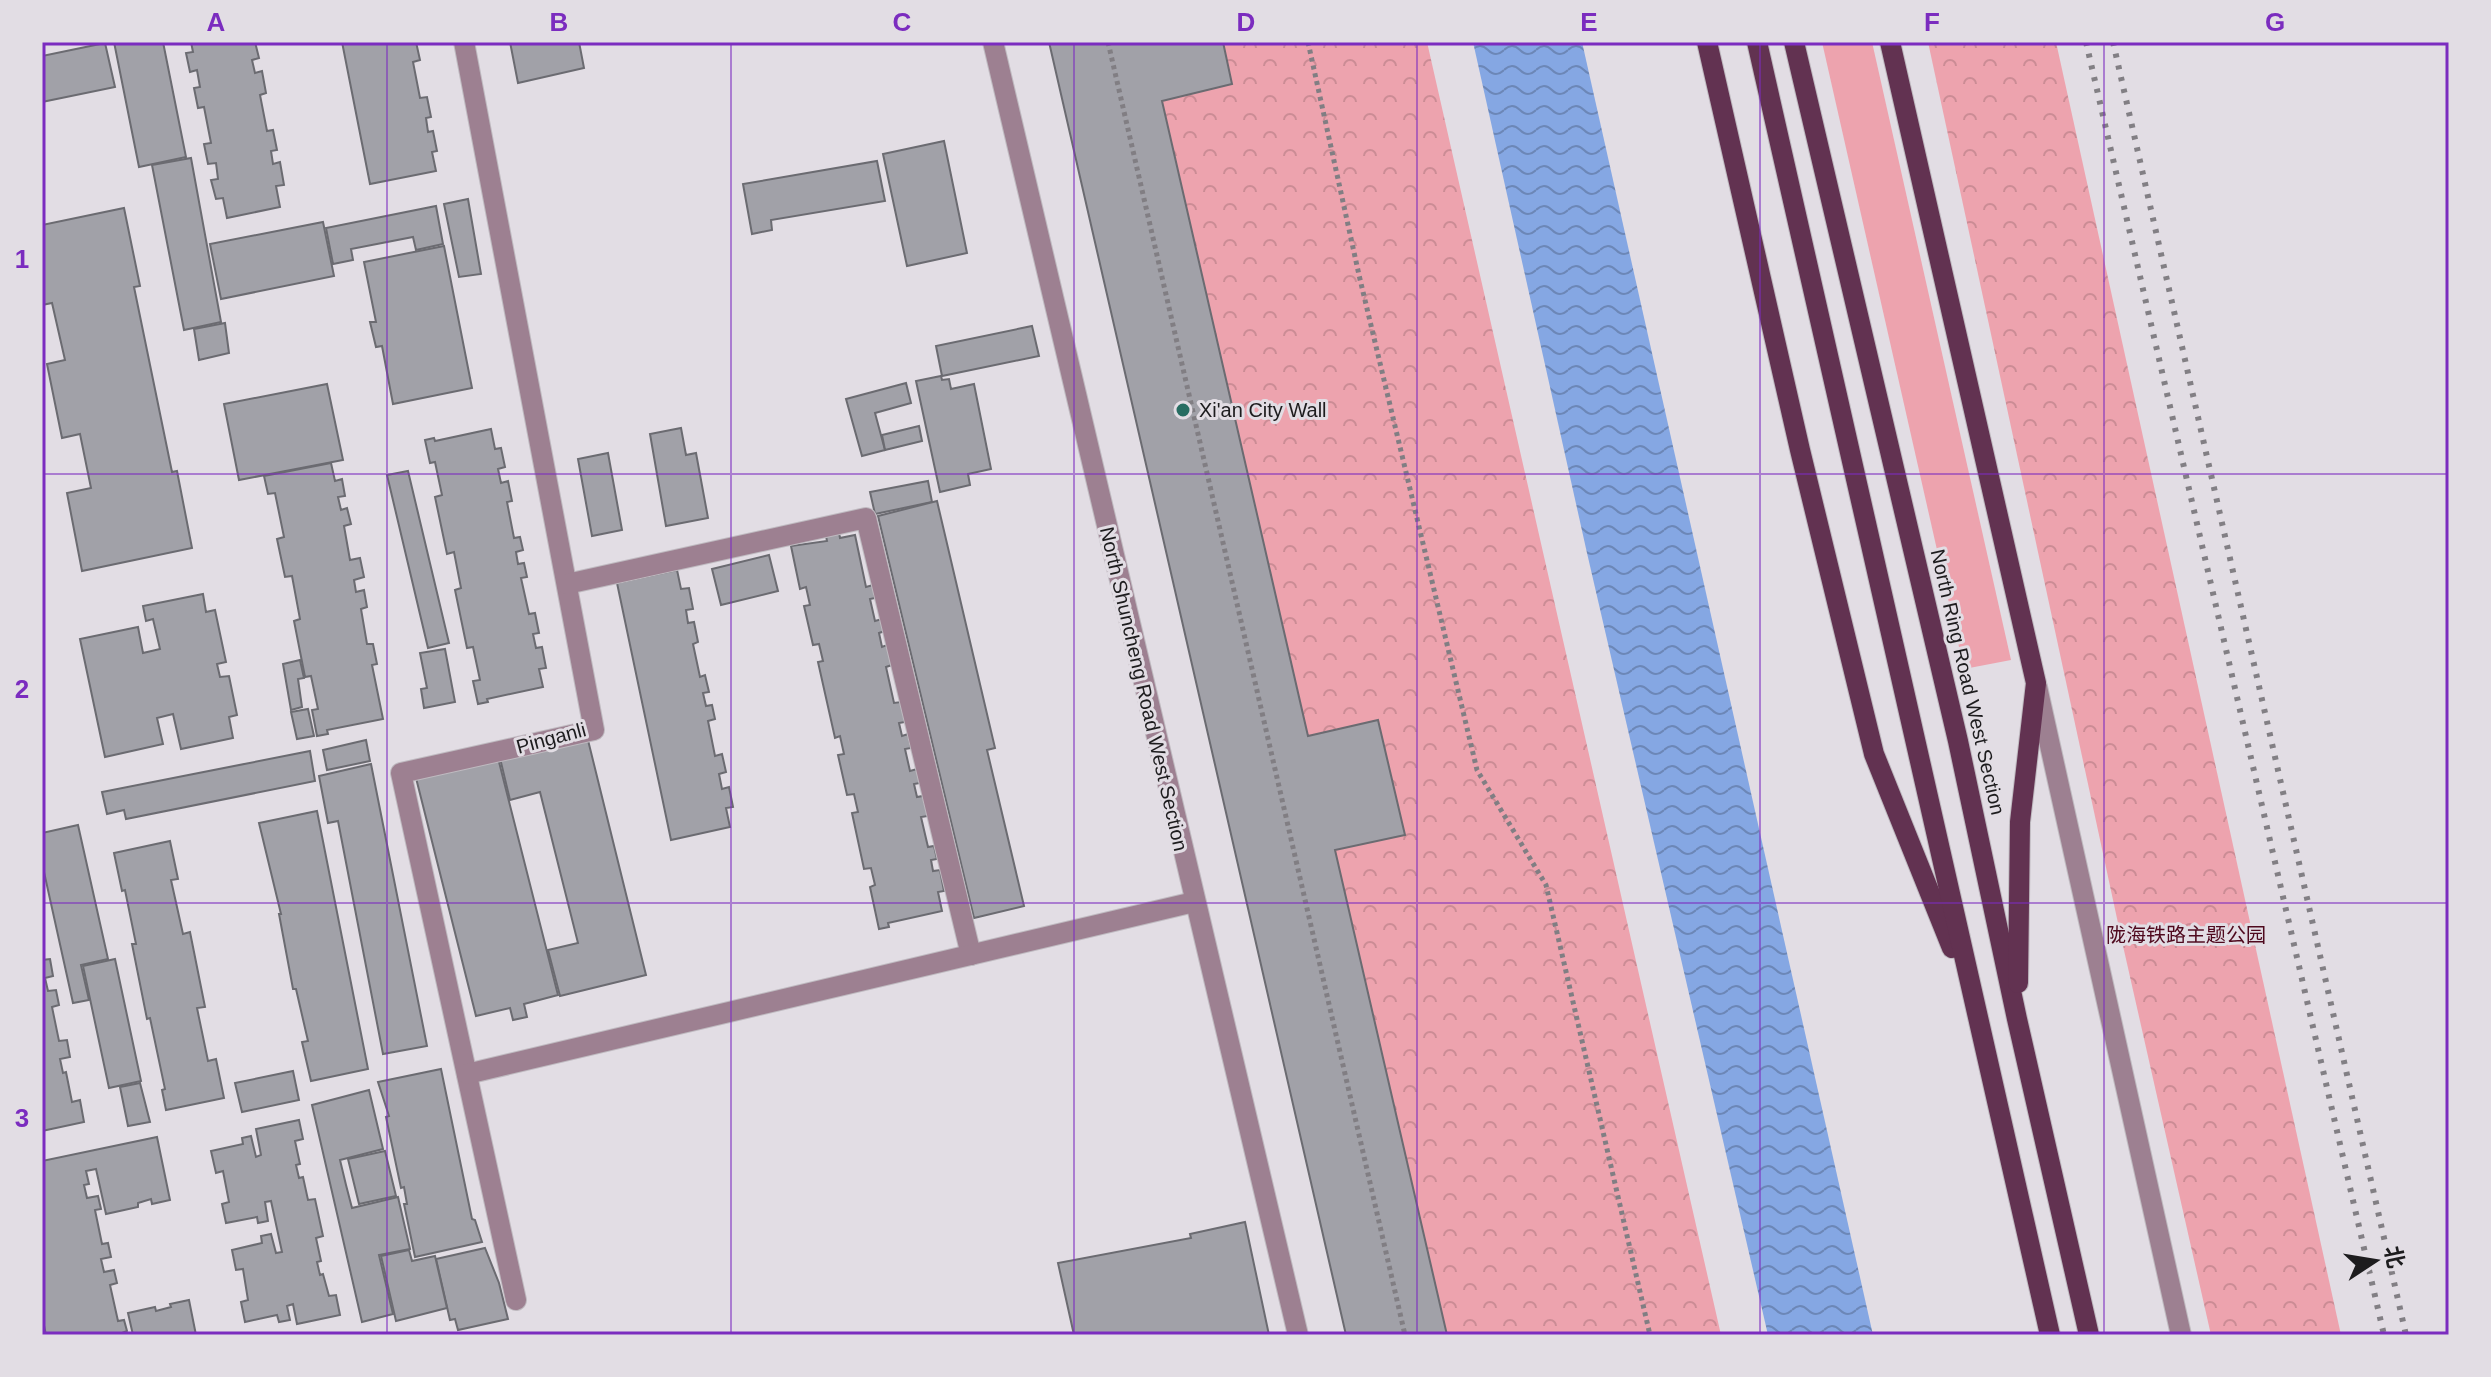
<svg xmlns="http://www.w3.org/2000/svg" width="2491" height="1377" font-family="Arial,'Noto Sans SC',sans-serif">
<defs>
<pattern id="park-crowns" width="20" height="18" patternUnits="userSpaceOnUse" patternTransform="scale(2)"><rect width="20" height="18" fill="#eda3ae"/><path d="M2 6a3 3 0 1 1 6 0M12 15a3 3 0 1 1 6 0" fill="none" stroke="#cb8c95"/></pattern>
<pattern id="water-waves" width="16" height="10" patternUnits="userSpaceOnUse" patternTransform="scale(2)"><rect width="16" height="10" fill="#85a7e3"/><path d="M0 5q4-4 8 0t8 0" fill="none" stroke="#6c87b7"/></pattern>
</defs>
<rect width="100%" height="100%" fill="#e2dde4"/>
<path fill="#eda3ae" d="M 1822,42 L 1872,42 L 2011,660 L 1964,669 Z"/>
<g fill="url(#park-crowns)">
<path d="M 1223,42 L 1427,42 L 1721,1335 L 1447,1335 L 1335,850 L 1404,834 L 1378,721 L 1308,736 L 1162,101 L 1232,84 Z"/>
<path d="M 1928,42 L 2056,42 L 2341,1335 L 2211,1335 L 2121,937 Z"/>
</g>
<path fill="url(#water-waves)" d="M 1473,42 L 1582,42 L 1873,1335 L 1768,1335 L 1587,553 Z"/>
<g fill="#a1a1a8" stroke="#6b6b71" stroke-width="2">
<path d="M 114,42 L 163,42 L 186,157 L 139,167 Z"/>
<path d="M 191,42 L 255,42 L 259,58 L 252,60 L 255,73 L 262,71 L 266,93 L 260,95 L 267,131 L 273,130 L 277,150 L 271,151 L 273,164 L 280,162 L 284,185 L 276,186 L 280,207 L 227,218 L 223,198 L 216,199 L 211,180 L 218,179 L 216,163 L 208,164 L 204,144 L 211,143 L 204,107 L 198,108 L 194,88 L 200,87 L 197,70 L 190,72 L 186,53 L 193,52 Z"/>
<path d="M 342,42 L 416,42 L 420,60 L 413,62 L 420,98 L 427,97 L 431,117 L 426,118 L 428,132 L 433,131 L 437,151 L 432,152 L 436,171 L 370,184 Z"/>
<path d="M 510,42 L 579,42 L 584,68 L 518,83 Z"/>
<path d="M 1049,42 L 1223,42 L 1232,84 L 1162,101 L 1308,736 L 1378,720 L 1405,835 L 1335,850 L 1447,1335 L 1346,1335 Z"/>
<path d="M 105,43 L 115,87 L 42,102 L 42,56 Z"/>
<path d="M 944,141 L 967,253 L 907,266 L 883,154 Z"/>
<path d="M 191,158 L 221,322 L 184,330 L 152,165 Z"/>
<path d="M 877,161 L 885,201 L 771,220 L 772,230 L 752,234 L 743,184 Z"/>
<path d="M 468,199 L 481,274 L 459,277 L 444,204 Z"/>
<path d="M 436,206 L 443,244 L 416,250 L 413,237 L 351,249 L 353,260 L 333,264 L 326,228 Z"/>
<path d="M 124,208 L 140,286 L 134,287 L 172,472 L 177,471 L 192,548 L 82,571 L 67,493 L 91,488 L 80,434 L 62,438 L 47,364 L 65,360 L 52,303 L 42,305 L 42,225 Z"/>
<path d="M 323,222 L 334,276 L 221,299 L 210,244 Z"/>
<path d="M 444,246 L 472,388 L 393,404 L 382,346 L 376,347 L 370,322 L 376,322 L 364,262 Z"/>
<path d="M 225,323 L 229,353 L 199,360 L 194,329 Z"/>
<path d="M 1032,326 L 1039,356 L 942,376 L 936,346 Z"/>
<path d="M 941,376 L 942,380 L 949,379 L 951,389 L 974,384 L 991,469 L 968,474 L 970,485 L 940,492 L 916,381 Z"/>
<path d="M 906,383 L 911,403 L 875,413 L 885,450 L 862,456 L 846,399 Z"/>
<path d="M 327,384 L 343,460 L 239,480 L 224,404 Z"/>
<path d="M 919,426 L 922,441 L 885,450 L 882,435 Z"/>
<path d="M 681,428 L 686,455 L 696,453 L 708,518 L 666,526 L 650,434 Z"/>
<path d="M 491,429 L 495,449 L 501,448 L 505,467 L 498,469 L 501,483 L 508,481 L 512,501 L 507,502 L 514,538 L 520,537 L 523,550 L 516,552 L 518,564 L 524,563 L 527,577 L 521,578 L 529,614 L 535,613 L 539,633 L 533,634 L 536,648 L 542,647 L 546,668 L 539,669 L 543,687 L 487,699 L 488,702 L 478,704 L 473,681 L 480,680 L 473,647 L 467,648 L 455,590 L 461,588 L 454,552 L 447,554 L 435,497 L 442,495 L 435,462 L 430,463 L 425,440 L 434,438 L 435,441 Z"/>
<path d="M 608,453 L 622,530 L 592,536 L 578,459 Z"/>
<path d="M 331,463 L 335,481 L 342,479 L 345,496 L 338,497 L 341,510 L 347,508 L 351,524 L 344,526 L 350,560 L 360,558 L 364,577 L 354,580 L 356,592 L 364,590 L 367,607 L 361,609 L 367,644 L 373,644 L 377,664 L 372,665 L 383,719 L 327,730 L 328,734 L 317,736 L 312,710 L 318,709 L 311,676 L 305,677 L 294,621 L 300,619 L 292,576 L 285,577 L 277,539 L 284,537 L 275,493 L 268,494 L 264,476 Z"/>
<path d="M 408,471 L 449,643 L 428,648 L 387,475 Z"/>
<path d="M 928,481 L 932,502 L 875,514 L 870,492 Z"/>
<path d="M 937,501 L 995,748 L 987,750 L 1024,906 L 974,918 L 878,516 Z"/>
<path d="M 839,533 L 840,538 L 855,535 L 866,587 L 873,585 L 875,598 L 870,599 L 875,621 L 882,619 L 885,631 L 879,633 L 882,647 L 887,645 L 892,665 L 886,667 L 894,703 L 901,702 L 905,722 L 899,723 L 902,736 L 908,734 L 911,748 L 905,749 L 910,771 L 917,769 L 920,783 L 914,784 L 917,797 L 923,796 L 928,816 L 921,817 L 928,847 L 934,846 L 937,859 L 931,860 L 933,871 L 940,870 L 944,891 L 938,892 L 942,911 L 888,923 L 889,927 L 879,929 L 870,887 L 875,885 L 871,868 L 864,869 L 852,813 L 858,812 L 854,794 L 847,795 L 838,755 L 844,754 L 840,736 L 835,738 L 818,662 L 823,661 L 819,644 L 813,645 L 804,606 L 810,605 L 806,587 L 800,589 L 791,546 L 827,541 L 826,536 Z"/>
<path d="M 769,555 L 778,591 L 721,605 L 712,569 Z"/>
<path d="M 677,570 L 681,589 L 689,588 L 693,609 L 686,610 L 688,623 L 694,622 L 698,642 L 693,644 L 700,677 L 705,675 L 709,692 L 703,693 L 706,706 L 712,705 L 715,719 L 708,721 L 715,756 L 722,754 L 726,772 L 719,774 L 722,789 L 729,787 L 733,807 L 726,808 L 730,827 L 671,840 L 617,583 Z"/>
<path d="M 203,594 L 206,612 L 215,610 L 226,662 L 217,664 L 220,677 L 229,676 L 237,715 L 229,717 L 233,738 L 181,749 L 173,714 L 157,718 L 163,744 L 105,757 L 80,639 L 138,627 L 143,653 L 160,649 L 153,619 L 146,621 L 143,606 Z"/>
<path d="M 445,649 L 455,702 L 424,708 L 421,689 L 427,688 L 420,653 Z"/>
<path d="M 300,660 L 304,678 L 298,679 L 302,707 L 291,710 L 283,664 Z"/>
<path d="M 308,709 L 314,736 L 297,739 L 291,712 Z"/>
<path d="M 586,732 L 646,975 L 560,996 L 548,950 L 578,943 L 540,792 L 510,800 L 499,754 Z"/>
<path d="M 366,740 L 370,761 L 327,770 L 323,750 Z"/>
<path d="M 310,751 L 315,781 L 126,819 L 124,810 L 107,814 L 102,792 Z"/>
<path d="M 497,754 L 558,995 L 524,1004 L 527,1017 L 513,1020 L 510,1008 L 476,1016 L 415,774 Z"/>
<path d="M 371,764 L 427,1046 L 383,1054 L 338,821 L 328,823 L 319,776 Z"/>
<path d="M 317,811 L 368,1069 L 311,1081 L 302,1042 L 308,1041 L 296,989 L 293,989 L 279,914 L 281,914 L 259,823 Z"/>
<path d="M 78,825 L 108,959 L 81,965 L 89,1000 L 73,1003 L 42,863 L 42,833 Z"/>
<path d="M 170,841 L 178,879 L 171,880 L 183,934 L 190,932 L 205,1007 L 197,1008 L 208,1061 L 216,1059 L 224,1098 L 166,1110 L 162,1090 L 165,1089 L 150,1018 L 147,1019 L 132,944 L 136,944 L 125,890 L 122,891 L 114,853 Z"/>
<path d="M 50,959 L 53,976 L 45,978 L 48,991 L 56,990 L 59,1005 L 52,1007 L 59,1041 L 67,1040 L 70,1057 L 60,1059 L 63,1073 L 66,1072 L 72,1102 L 80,1100 L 84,1122 L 42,1131 L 42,960 Z"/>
<path d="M 115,959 L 141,1081 L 109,1088 L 83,966 Z"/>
<path d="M 441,1069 L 472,1219 L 475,1220 L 482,1242 L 415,1257 L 404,1204 L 407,1204 L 404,1187 L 401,1188 L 386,1117 L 389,1116 L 378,1082 Z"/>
<path d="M 293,1071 L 299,1100 L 242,1112 L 235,1083 Z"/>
<path d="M 140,1083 L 150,1122 L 128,1126 L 120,1087 Z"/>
<path d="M 369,1090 L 383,1149 L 340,1160 L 346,1185 L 352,1208 L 398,1197 L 410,1249 L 379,1255 L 393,1314 L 362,1322 L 312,1105 Z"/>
<path d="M 299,1120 L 303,1139 L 295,1141 L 300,1164 L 296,1165 L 299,1178 L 303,1177 L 308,1200 L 315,1199 L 323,1236 L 316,1238 L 321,1261 L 317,1262 L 320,1275 L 323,1274 L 329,1296 L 336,1295 L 340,1315 L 297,1324 L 293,1304 L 287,1306 L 290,1320 L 279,1322 L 277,1315 L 245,1322 L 241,1302 L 248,1300 L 243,1269 L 236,1270 L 232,1250 L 262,1243 L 261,1236 L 271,1234 L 276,1253 L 282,1252 L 271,1201 L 265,1202 L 268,1221 L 258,1223 L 257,1217 L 226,1223 L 222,1204 L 229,1202 L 223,1171 L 216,1173 L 211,1151 L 243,1144 L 242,1138 L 251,1136 L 256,1157 L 261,1155 L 256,1129 Z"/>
<path d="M 157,1137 L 170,1200 L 152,1204 L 151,1199 L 138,1203 L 138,1207 L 106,1214 L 96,1169 L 86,1171 L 89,1184 L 84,1185 L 87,1198 L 98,1196 L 101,1209 L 95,1210 L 102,1244 L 108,1243 L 111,1257 L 101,1259 L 104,1272 L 114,1270 L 117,1283 L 110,1285 L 118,1321 L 124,1320 L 127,1331 L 117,1335 L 46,1335 L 42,1316 L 42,1161 Z"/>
<path d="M 385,1151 L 396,1196 L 359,1204 L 348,1159 Z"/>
<path d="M 1245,1222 L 1269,1335 L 1074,1335 L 1058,1263 L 1191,1238 L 1190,1234 Z"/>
<path d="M 485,1248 L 499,1283 L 508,1319 L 458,1330 L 455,1319 L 450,1320 L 436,1259 Z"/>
<path d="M 409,1250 L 412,1261 L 435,1256 L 447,1308 L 396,1321 L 381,1256 Z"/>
<path d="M 189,1300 L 196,1335 L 133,1335 L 128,1313 L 155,1307 L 156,1311 L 171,1307 L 170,1304 Z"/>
</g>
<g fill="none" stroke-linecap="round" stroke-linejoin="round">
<g stroke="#bfbac0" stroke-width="22">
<g id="minor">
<path d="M 464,42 L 594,730 L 401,773 L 516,1300"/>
<path d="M 993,42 L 1298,1335"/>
<path d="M 567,584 L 866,518 L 971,955"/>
<path d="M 2037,687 L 2181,1335"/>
<path d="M 467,1074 L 1194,902"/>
</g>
</g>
<g stroke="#bfbac0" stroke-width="22">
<g id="major">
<path d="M 1707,42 L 1800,450 L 1874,754 L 1952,948"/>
<path d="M 1757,42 L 2050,1335"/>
<path d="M 1794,42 L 1958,741 L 2017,1019 L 2089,1335"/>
<path d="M 1890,42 L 2036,683 L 2020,822 L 2018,983"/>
</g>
</g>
<g stroke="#817e83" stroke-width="5" stroke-dasharray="4 4" stroke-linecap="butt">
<path d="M 1108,42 L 1405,1335"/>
<path d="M 1308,42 L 1359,275 L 1477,770 L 1546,885 L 1650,1335"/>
</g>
<use href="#minor" stroke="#9d8091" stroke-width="20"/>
<use href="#major" stroke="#623251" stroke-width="20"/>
<g stroke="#827f84" stroke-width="6" stroke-dasharray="4 8" stroke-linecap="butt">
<path d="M 2086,42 L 2384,1335"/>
<path d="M 2113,42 L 2406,1335"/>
</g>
</g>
<path fill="none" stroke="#7b2cbf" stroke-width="2" stroke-opacity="0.55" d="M 387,42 L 387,1335M 731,42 L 731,1335M 1074,42 L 1074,1335M 1417,42 L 1417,1335M 1760,42 L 1760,1335M 2104,42 L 2104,1335M 42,474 L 2449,474M 42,903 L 2449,903"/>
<circle fill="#276d62" stroke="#e2dde4" stroke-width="3" cx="1183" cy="410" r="8"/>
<g text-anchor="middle" stroke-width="6" stroke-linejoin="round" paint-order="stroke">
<g font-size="20" fill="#1d1c1e" stroke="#e2dde4" text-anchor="start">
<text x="1199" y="417">Xi'an City Wall</text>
</g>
<g font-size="20" fill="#1d1c1e" stroke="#e2dde4">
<text transform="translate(1968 682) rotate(77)" y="7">North Ring Road West Section</text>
<text transform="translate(1144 689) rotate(77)" y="7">North Shuncheng Road West Section</text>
<text transform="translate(551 738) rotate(-15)" y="7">Pinganli</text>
</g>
<g font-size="20" fill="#4f091e" stroke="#e2dde4">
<text x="2186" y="942">陇海铁路主题公园</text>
</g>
</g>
<rect width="2491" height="1377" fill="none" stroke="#e2dde4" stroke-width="88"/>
<g transform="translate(2375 1261) rotate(78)" stroke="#e2dde4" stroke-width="6" paint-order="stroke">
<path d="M0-6L14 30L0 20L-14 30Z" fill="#1d1c1e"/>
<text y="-12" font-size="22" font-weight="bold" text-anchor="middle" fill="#1d1c1e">北</text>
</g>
<rect x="44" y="44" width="2403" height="1289" fill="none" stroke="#7b2cbf" stroke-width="3"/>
<g font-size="26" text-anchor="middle" font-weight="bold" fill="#7b2cbf">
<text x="216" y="31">A</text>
<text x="559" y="31">B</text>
<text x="902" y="31">C</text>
<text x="1246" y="31">D</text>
<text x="1589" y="31">E</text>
<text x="1932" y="31">F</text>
<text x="2275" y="31">G</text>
<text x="22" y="268">1</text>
<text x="22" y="698">2</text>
<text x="22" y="1127">3</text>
</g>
</svg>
